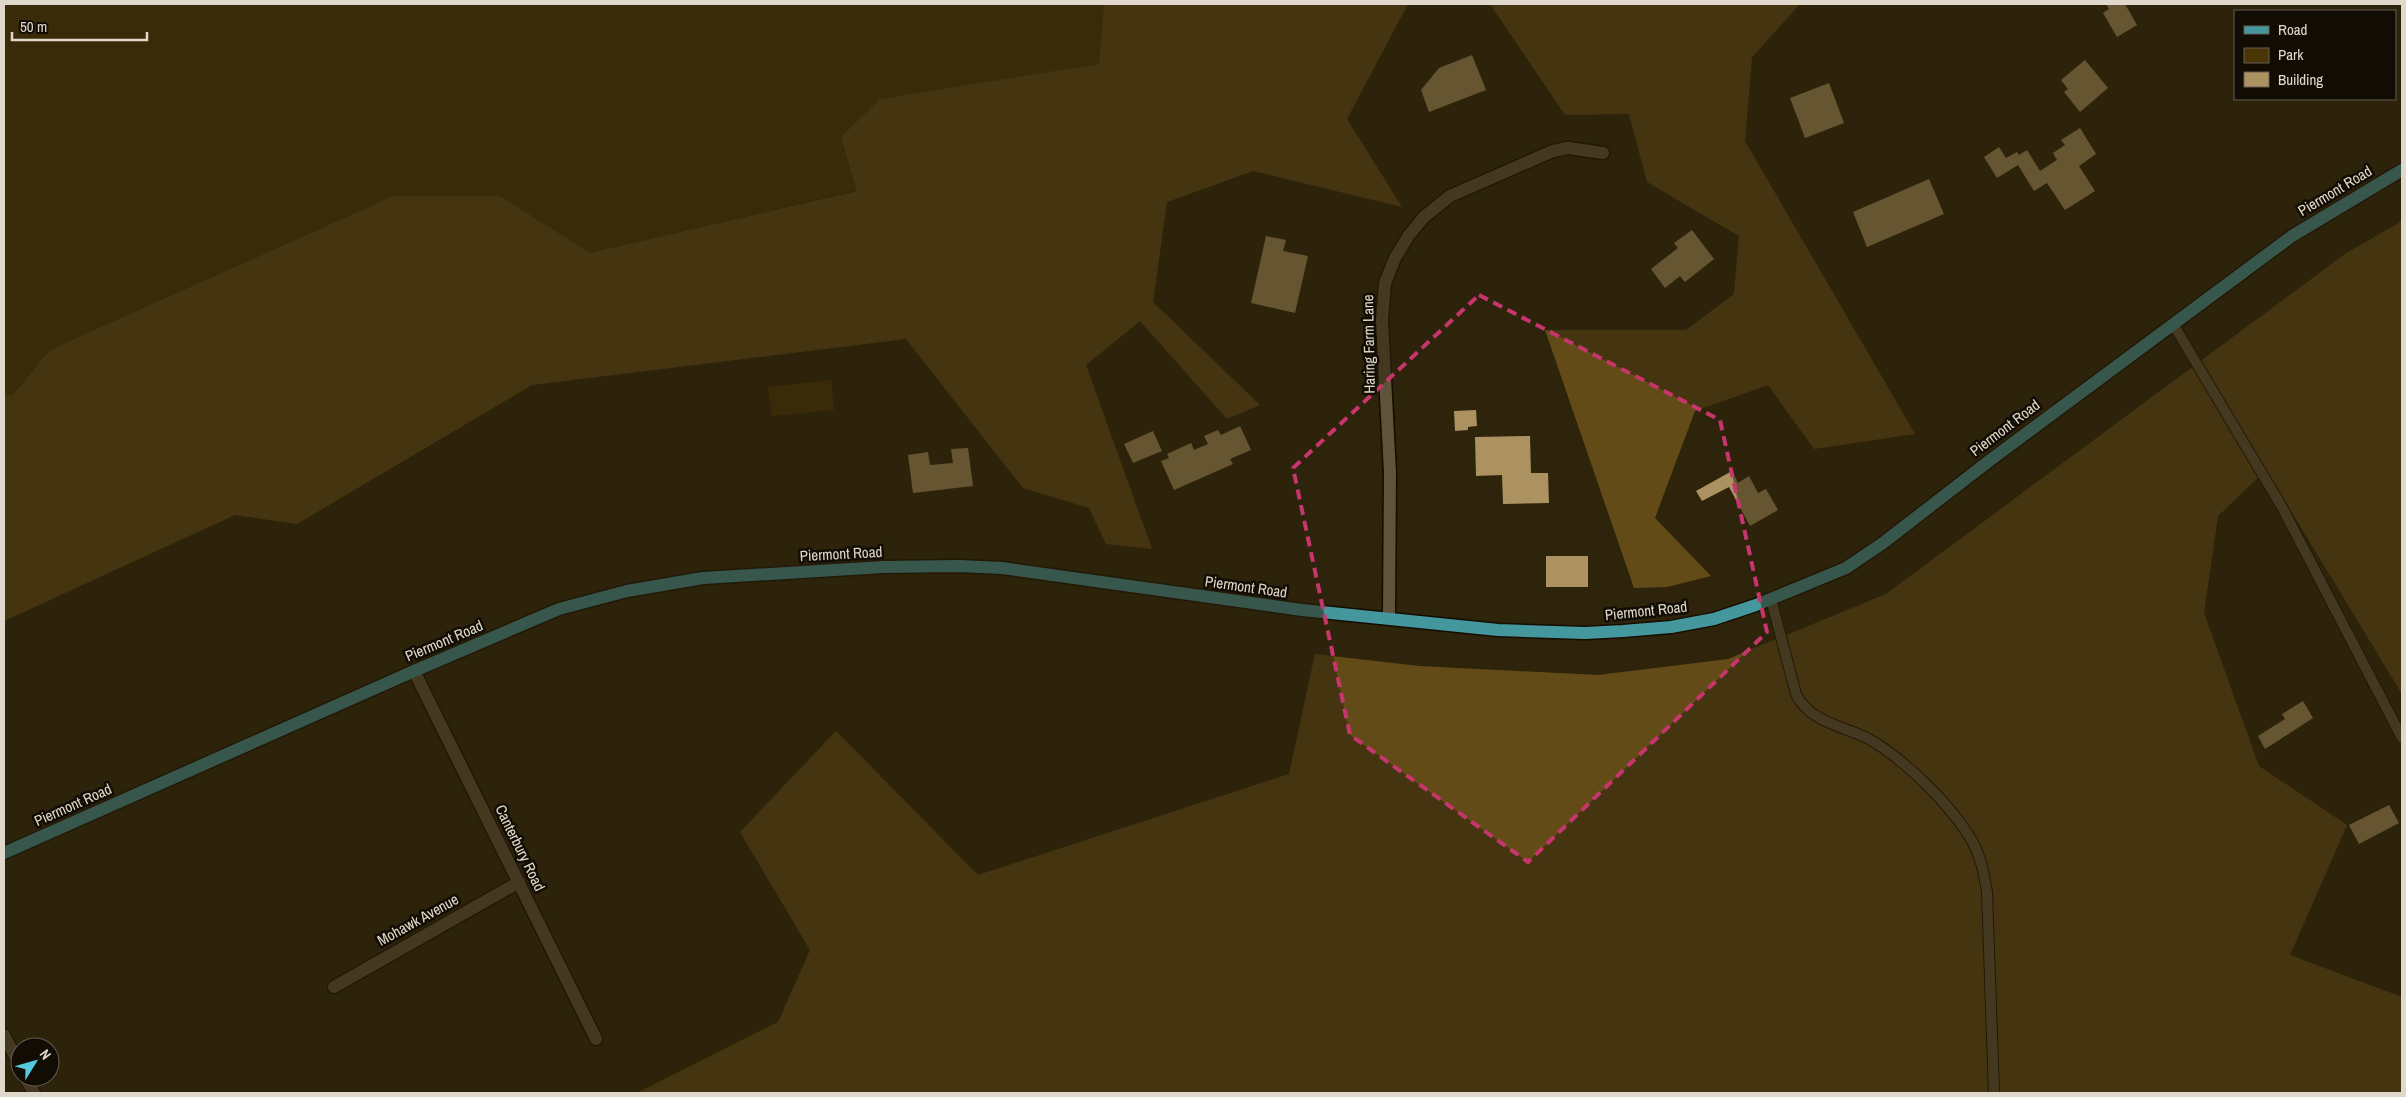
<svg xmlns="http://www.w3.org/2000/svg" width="2406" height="1097" font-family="'Archivo Narrow',sans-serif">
<rect width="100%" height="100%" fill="#2e230b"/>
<g fill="#4b3706">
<path d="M 4,4 L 1104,4 L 1099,64 L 880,99 L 841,137 L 857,190 L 590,253 L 500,196 L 50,350 L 13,395 L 4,395 Z"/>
<path d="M 831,380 L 834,410 L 772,416 L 768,387 Z"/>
</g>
<g fill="#624b17">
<path d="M 1104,4 L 1408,4 L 1347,119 L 1402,207 L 1253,171 L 1167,202 L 1153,302 L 1260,405 L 1227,419 L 1140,321 L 1086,365 L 1152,549 L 1106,544 L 1089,508 L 1023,488 L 906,339 L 532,385 L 297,524 L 235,515 L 4,621 L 4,395 L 13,395 L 50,350 L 394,196 L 500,196 L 590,253 L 857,191 L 841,137 L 880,99 L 1099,64 Z"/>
<path d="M 1490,4 L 1800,4 L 1752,57 L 1745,141 L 1915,434 L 1814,449 L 1768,385 L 1695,411 L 1655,518 L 1711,576 L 1667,587 L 1634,588 L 1545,330 L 1686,330 L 1734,294 L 1739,236 L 1647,182 L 1629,114 L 1565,115 Z"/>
<path d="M 2402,221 L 2402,694 L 2266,470 L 2218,516 L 2204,613 L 2259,766 L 2347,825 L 2290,955 L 2402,997 L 2402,1093 L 637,1093 L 778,1022 L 810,950 L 740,832 L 836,731 L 978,875 L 1289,774 L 1315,654 L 1419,666 L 1598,675 L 1728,659 L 1886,594 L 2345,254 Z"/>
</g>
<g fill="#ac9260">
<path d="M 2106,4 L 2125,4 L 2137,25 L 2117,37 L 2103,13 L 2109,9 Z"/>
<path d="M 1472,55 L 1486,90 L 1429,112 L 1421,90 L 1439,68 Z"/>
<path d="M 2085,60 L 2108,88 L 2080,112 L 2064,92 L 2068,89 L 2061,80 Z"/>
<path d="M 1829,83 L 1844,123 L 1805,138 L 1790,98 Z"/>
<path d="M 2080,128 L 2096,154 L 2079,166 L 2095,191 L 2065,210 L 2047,183 L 2034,191 L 2018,165 L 1997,178 L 1984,157 L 1999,147 L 2006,158 L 2017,152 L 2019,155 L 2027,150 L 2040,171 L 2057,160 L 2053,153 L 2065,145 L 2061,140 Z"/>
<path d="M 1929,179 L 1944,214 L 1867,247 L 1853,212 Z"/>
<path d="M 1692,230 L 1714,259 L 1685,282 L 1680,276 L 1665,288 L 1651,269 L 1678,248 L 1674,243 Z"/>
<path d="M 1266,236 L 1286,240 L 1283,251 L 1308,256 L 1295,313 L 1251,303 Z"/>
<path d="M 1476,410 L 1477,426 L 1468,427 L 1468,430 L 1455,431 L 1454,411 Z"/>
<path d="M 1240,426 L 1251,450 L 1230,459 L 1233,464 L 1174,490 L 1161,461 L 1169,458 L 1167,454 L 1191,443 L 1194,450 L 1208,444 L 1204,436 L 1218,430 L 1221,435 Z"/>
<path d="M 1153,431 L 1162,451 L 1133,463 L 1124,444 Z"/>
<path d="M 1530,436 L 1531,473 L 1548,473 L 1549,503 L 1503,504 L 1502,475 L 1476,476 L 1475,437 Z"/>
<path d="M 968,448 L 973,486 L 913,493 L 908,455 L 928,452 L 930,465 L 953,463 L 951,449 Z"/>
<path d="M 1732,471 L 1738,483 L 1749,476 L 1758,493 L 1766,489 L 1778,510 L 1750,526 L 1729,487 L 1702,501 L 1696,491 Z"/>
<rect x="1546" y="556" width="42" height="31"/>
<path d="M 2303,701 L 2313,718 L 2265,749 L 2258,736 L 2285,719 L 2282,714 Z"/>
<path d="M 2389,805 L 2399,823 L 2359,844 L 2349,825 Z"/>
</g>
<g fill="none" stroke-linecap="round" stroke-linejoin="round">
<g stroke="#160c00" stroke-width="12">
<g id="lane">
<path d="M 2173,324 L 2282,507 L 2402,738"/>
<path d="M 1771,599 L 1796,694 C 1809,722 1843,726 1869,739 C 1904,759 1952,806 1972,841 C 1981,857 1984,874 1987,892 L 1994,1093"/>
</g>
</g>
<g stroke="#160c00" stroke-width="15">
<g id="street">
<path d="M 1389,617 L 1390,473 L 1382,320 L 1385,283 L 1395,258 L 1409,235 L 1424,217 L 1450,196 L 1553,151 L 1568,148 L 1603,153"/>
<path d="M 414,671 L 596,1039"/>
<path d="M 334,987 L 519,882"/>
<path d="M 4,1035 L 20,1066"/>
<path d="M 25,1077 L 34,1093"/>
</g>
</g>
<g stroke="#160c00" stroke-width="15">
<path id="primary" d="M 4,853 L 414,671 L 559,609 L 627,591 L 703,578 L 883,567 L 959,566 L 1002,568 L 1302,610 L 1498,630 L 1585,633 L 1623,631 L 1671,627 L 1714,619 L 1756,605 L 1846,568 L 1883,543 L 1989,461 L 2292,236 L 2402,170"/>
</g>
<use href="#lane" stroke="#5f533a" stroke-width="10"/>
<use href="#street" stroke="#5f533a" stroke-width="12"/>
<use href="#primary" stroke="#44979c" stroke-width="12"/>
</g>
<path d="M0 0H2406V1097H0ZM 1479,295 L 1720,420 L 1767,632 L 1528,862 L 1350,735 L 1293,468 Z" fill="#2e230b" fill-opacity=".55" fill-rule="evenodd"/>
<path fill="none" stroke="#c6356c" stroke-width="4" stroke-dasharray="10 6" stroke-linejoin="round" d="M 1479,295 L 1720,420 L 1767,632 L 1528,862 L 1350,735 L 1293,468 Z"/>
<g text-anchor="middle" stroke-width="5" stroke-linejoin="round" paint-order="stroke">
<g font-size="15" fill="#e0d8ca" stroke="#120d04">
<text transform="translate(2335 191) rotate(-31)" y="5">Piermont Road</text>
<text transform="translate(1369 344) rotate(-91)" y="5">Haring Farm Lane</text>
<text transform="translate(2005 428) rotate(-37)" y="5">Piermont Road</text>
<text transform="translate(841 554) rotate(-3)" y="5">Piermont Road</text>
<text transform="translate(1246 587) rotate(8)" y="5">Piermont Road</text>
<text transform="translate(1646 611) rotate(-6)" y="5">Piermont Road</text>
<text transform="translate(444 641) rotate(-23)" y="5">Piermont Road</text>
<text transform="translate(73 805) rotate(-24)" y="5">Piermont Road</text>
<text transform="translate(520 848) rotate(64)" y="5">Canterbury Road</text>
<text transform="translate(418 920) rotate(-29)" y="5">Mohawk Avenue</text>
</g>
</g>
<rect width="2406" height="1097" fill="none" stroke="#e0d8ca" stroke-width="10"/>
<rect x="2234" y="10" width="162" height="90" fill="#120d04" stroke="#645e53"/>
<rect x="2244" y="26" width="25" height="8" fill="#44979c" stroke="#645e53"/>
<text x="2278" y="35" font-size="15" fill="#e0d8ca">Road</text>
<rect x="2244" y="48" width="25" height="15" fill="#4b3706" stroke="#645e53"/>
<text x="2278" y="60" font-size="15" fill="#e0d8ca">Park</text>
<rect x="2244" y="72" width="25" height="15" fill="#ac9260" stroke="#645e53"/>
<text x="2278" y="85" font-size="15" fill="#e0d8ca">Building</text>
<g transform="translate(35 1062) rotate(53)"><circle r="24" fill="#120d04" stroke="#645e53"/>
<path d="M0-4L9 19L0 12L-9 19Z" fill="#55cadf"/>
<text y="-8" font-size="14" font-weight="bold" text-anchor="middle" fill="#e0d8ca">N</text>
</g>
<path d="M12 32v8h135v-8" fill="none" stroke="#e0d8ca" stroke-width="2.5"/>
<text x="20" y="32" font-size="15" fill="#e0d8ca" stroke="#120d04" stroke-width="4" paint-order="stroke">50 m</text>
</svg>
